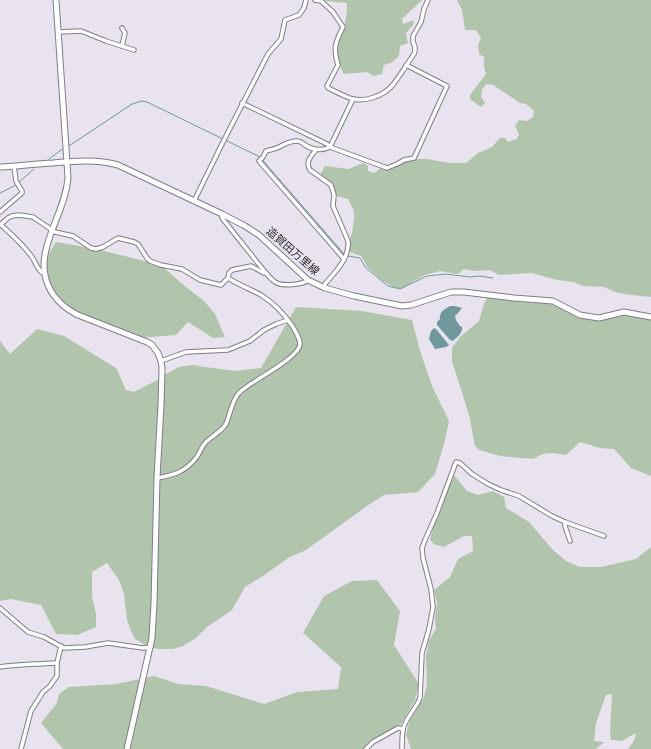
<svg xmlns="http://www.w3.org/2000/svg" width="651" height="749" font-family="Cabin,'Noto Sans JP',sans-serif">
<rect width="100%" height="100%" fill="#e8e3ee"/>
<g fill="#b1c5ad">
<path d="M 325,0 L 422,0 L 402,19 L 403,24 L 414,20 L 413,25 L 406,33 L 408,43 L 400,46 L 399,56 L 391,63 L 384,65 L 382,74 L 373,76 L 367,72 L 344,74 C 340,66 335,56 336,46 C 337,42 340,36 342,31 C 346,22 347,13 347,3 L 326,1 Z"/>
<path d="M 457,0 L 651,0 L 651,297 L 631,295 L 615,292 L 604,287 L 583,286 L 573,282 L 557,280 L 531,273 L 499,275 L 490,270 L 474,271 L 464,269 L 458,274 L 440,271 L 425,275 L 402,288 L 395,288 L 383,281 L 368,268 L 361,256 L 350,252 L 350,240 L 352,232 L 354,220 L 354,211 L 348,199 L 337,196 C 333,184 330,181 320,175 L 325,166 L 348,169 L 363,163 L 368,166 L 368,171 L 374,173 L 381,168 L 388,170 L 406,161 L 415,159 L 427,159 L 449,163 L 466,163 L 478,153 L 492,147 L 500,138 L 505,138 L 508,142 L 517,139 L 519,134 L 515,126 L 519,120 L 527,121 L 533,117 L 534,111 L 526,104 L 520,103 L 493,85 L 486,84 L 482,90 L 481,97 L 485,103 L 481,107 L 470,99 L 470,95 L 486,74 L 484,67 L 484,57 L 479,54 L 478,45 L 481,38 L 476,30 L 465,30 L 462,10 Z"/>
<path d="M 56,242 L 96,249 L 161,265 L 181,283 L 205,302 L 215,314 L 225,337 L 213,338 L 188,322 L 176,335 L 138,338 L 73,313 L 48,285 L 44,261 Z"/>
<path d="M 492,297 L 553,303 L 579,317 L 624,314 L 651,319 L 651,476 L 631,468 L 614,449 L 600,448 L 580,442 L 566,455 L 553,453 L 543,454 L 533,459 L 521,458 L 500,456 L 479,450 L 475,446 L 469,415 L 452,361 L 452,348 L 460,337 L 479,321 L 483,306 L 487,298 Z"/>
<path d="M 296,307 L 362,311 L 412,320 L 420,351 L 432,386 L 449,421 L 444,444 L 435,474 L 418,492 L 384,495 L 367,506 L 306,550 L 288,558 L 266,574 L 245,587 L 232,610 L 207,627 L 196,638 L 183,646 L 173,649 L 159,649 L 148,647 L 134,638 L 127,620 L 124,594 L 119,580 L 107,563 L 92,572 L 92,597 L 96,614 L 96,627 L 77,635 L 56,634 L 41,605 L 11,599 L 0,601 L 0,341 L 10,354 L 37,329 L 64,336 L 116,368 L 126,390 L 134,392 L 159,379 L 166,374 L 179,367 L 193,365 L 205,367 L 236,371 L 261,368 Z"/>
<path d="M 454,475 L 467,491 L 478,495 L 493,491 L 504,497 L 506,508 L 529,522 L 553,550 L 566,561 L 580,567 L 601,567 L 636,559 L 651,547 L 651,749 L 628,749 L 634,741 L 636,733 L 622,741 L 611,740 L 610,731 L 612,694 L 606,695 L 596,723 L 594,741 L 604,742 L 596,749 L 411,749 L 406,735 L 410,720 L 423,700 L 427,685 L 426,656 L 429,640 L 436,629 L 435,618 L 437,603 L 434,590 L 450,577 L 458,559 L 473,551 L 472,536 L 464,536 L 444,547 L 434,544 L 430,540 L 434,524 Z"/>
<path d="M 377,580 L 400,611 L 394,645 L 419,684 L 415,700 L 401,724 L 366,749 L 63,749 L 41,723 L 57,703 L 59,694 L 69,687 L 116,684 L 154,676 L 178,684 L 206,686 L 264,704 L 297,692 L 338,689 L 341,667 L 303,633 L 324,596 L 352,581 Z"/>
</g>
<g fill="#70999d">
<path d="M 451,306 L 455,306 L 462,308 L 459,312 L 455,316 L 456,320 L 460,326 L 462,327 C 463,333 457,337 453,341 L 450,340 L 437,325 L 437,322 L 440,319 C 439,312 445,308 451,306 Z"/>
<path d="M 434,328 L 436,329 L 449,345 L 446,347 L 435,349 L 429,339 L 431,331 Z"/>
</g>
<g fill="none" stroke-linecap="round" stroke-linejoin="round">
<g stroke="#70999d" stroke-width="1">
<path d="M 69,146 L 132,104 L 142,101 L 147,102 L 260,157 L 345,255"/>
<path d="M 49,159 L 64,148"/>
<path d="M 18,183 L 34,169"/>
<path d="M 0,193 L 16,185"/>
<path d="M 348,256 L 360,258 L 366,268 L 388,286 L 400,289 L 427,276 L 446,274 L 470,277 L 480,276 L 493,278"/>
</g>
<g stroke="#817c86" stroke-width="5.5">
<g id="street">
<path d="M 315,0 L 321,1 L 333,12 L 343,27 C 335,43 333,48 338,65 L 327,86 L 328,88 C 335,91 345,97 353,99 C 365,102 382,96 391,87 C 399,78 407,64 414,54 L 415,51 L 415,47 L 413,42 L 413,36 L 421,22 L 424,9 L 428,0"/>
<path d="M 58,32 L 81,31 L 106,41 L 134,50"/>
<path d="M 122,46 L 125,33 L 122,28"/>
<path d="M 242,103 L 327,144 L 330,147 L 387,168 L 397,164 L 404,160 L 414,158 L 447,86 L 406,65"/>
<path d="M 316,150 C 311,156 305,162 310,170 L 331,185 L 334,195 L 333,206 L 348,241 C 350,258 335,272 325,284 L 325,288"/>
<path d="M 194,201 L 223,142 L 268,54 L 281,39 L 285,20 L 299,15 L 304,8 L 306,0"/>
<path d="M 0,212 L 22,193 L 22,191 L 16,181 L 14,166"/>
<path d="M 222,214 L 222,218 L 265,272 C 269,276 272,281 277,283 C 283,286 303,285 308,280"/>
<path d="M 0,224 C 11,234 23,244 32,257 C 36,263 38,272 45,274"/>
<path d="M 0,225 L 8,218 L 12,216 L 19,215 L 33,217 L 55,232 L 73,236 L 91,248 L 96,249 L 103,247 L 118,238 L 134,242 L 138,244 L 147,258 L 150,261 L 161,265 L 182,269 L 200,280 L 221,285 L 228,278 L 229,273 L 232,270 L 251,266 L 264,273 L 265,272"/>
<path d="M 344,259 L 259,161 L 263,157 L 266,151 C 270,150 275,149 279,147 C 285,144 289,141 297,141 C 301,141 302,143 305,145 C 312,150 322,151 330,147 L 353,99"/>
<path d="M 161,361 L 186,352 L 228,350 L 250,341 L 264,330 L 276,324 L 288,320"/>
<path d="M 157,478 C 174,475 185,472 196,458 C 200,453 201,447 206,442 C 212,436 221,432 226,424 C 230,415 232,400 239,393 C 250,381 299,359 300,344 C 300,339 296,332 293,327 C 285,315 274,303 261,295 C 250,289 239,285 228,278"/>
<path d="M 565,522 L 565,526 L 570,541"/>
<path d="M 0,608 L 28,632 L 44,637 L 64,648 L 85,647 L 108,643 L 143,648 L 151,647"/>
<path d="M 0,667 C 12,665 23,665 35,664 C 42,664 50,663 57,663"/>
<path d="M 21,749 L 31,711 L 43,692 L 50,686 L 57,676 L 57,663 L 61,646"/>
<path d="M 366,749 L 373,742 L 398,728 L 403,729"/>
<path d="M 402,749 C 402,743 402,736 403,730 C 405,718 416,709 420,698 L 422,653 L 429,629 L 433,607 L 431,589 L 423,558 L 422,548 L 425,540 L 437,513 L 456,462 L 460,463 L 472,474 L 488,484 L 501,490 L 519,496 L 552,516 L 565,522 L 604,536"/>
</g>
</g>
<g stroke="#817c86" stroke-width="7">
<g id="secondary">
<path d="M 56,0 L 68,178 C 66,202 53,223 47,246 C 38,276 50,301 78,315 L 147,342 L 152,345 L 158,353 L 161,361 L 162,368 L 161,405 L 157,478 L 154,604 L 152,638 L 127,749"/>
<path d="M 0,167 C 18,166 35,164 53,163 C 76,161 96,159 118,165 L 222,214 L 245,226 L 259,235 L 308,280 L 325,288 L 354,296 L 402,306 L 411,305 L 451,292 L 464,292 L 514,298 L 553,301 L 580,315 L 599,318 L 624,312 L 651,317"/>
</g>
</g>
<use href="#street" stroke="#fff" stroke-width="3.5"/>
<use href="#secondary" stroke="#fff" stroke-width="5"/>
</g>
<g text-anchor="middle" stroke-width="4" stroke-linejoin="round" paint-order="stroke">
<g font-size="11" fill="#2b292c" stroke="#e8e3ee">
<text transform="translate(293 251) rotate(41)" y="4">造賀田万里線</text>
</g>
</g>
</svg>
